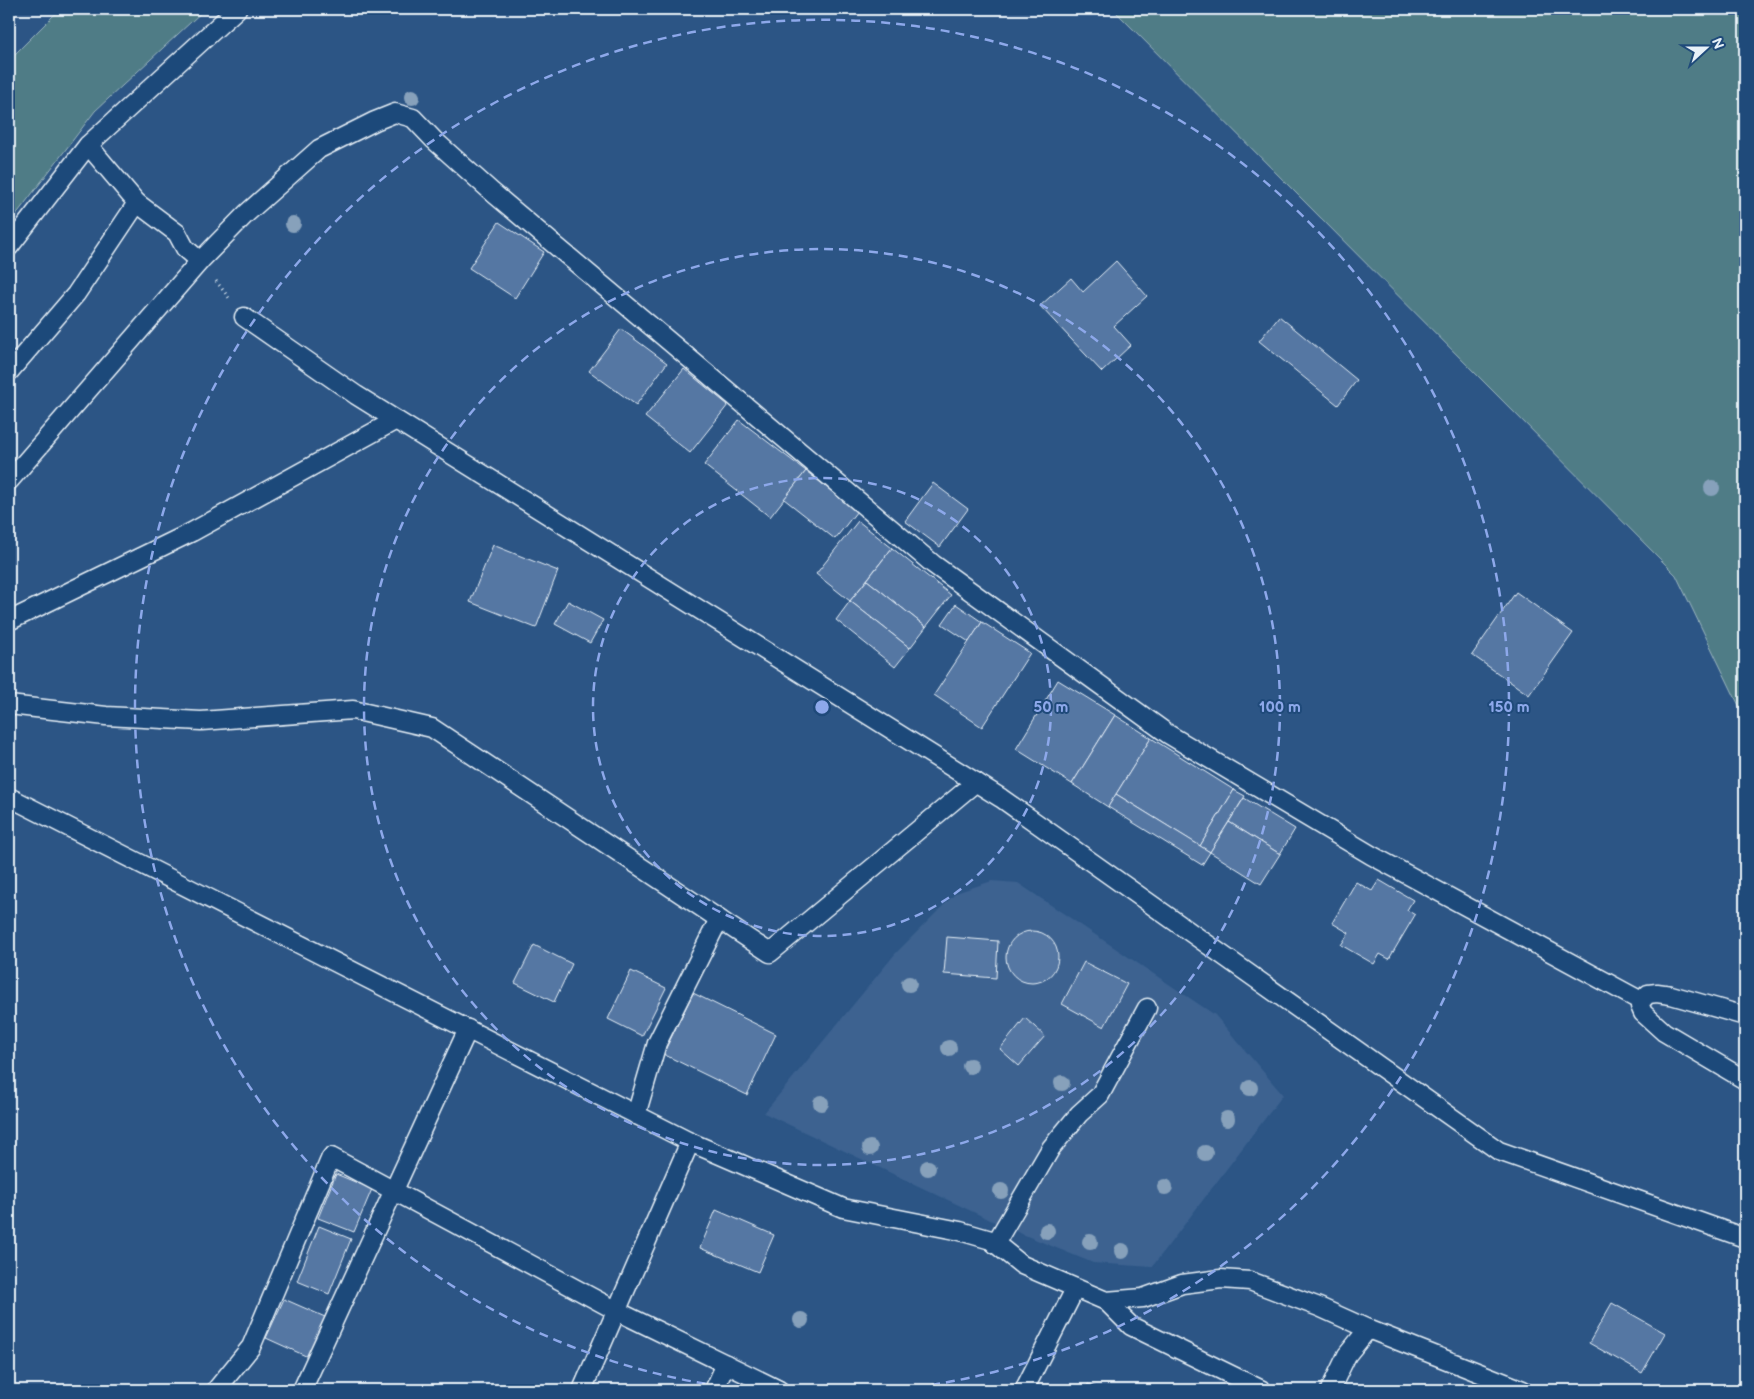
<svg xmlns="http://www.w3.org/2000/svg" width="1754" height="1399" font-family="'Balsamiq Sans',sans-serif">
<rect width="100%" height="100%" fill="#2c5585"/>
<filter id="ink" filterUnits="userSpaceOnUse"><feTurbulence type="fractalNoise" baseFrequency=".02" numOctaves="2"/><feDisplacementMap in="SourceGraphic" scale="10" xChannelSelector="R" yChannelSelector="G"/><feConvolveMatrix kernelMatrix="1 2 1 2 8 2 1 2 1" color-interpolation-filters="sRGB"/></filter>
<g filter="url(#ink)">
<path fill="#3c6290" d="M 992,881 L 1018,883 L 1215,1015 L 1283,1095 L 1152,1267 L 1093,1263 L 1005,1227 L 764,1113 L 895,954 L 956,893 Z"/>
<g fill="#4f7c86" stroke="#9cb6bf">
<path d="M 65,9 L 205,9 L 95,111 L 9,224 L 9,60 L 54,15 Z"/>
<path d="M 1113,9 L 1745,9 L 1745,718 L 1676,575 Z"/>
</g>
<g fill="#5577a3" stroke="#e8f1f8">
<path d="M 499,222 L 544,252 L 515,298 L 469,268 Z"/>
<path d="M 1116,261 L 1147,296 L 1114,326 L 1131,345 L 1102,372 L 1040,306 L 1071,278 L 1083,292 Z"/>
<path d="M 1279,316 L 1357,380 L 1338,405 L 1259,341 Z"/>
<path d="M 621,329 L 667,363 L 636,405 L 589,371 Z"/>
<path d="M 684,369 L 728,405 L 690,453 L 645,417 Z"/>
<path d="M 739,420 L 806,471 L 770,517 L 704,465 Z"/>
<path d="M 806,471 L 857,511 L 835,539 L 784,499 Z"/>
<path d="M 933,483 L 968,509 L 940,547 L 905,521 Z"/>
<path d="M 858,521 L 892,548 L 850,601 L 816,574 Z"/>
<path d="M 493,545 L 558,571 L 536,628 L 470,602 Z"/>
<path d="M 892,548 L 951,595 L 926,627 L 867,580 Z"/>
<path d="M 867,580 L 926,627 L 910,648 L 850,601 Z"/>
<path d="M 1516,592 L 1573,633 L 1529,695 L 1472,655 Z"/>
<path d="M 568,601 L 603,620 L 590,643 L 555,624 Z"/>
<path d="M 850,601 L 910,648 L 895,667 L 836,620 Z"/>
<path d="M 956,604 L 982,622 L 969,642 L 942,624 Z"/>
<path d="M 982,622 L 1030,653 L 982,727 L 934,695 Z"/>
<path d="M 1058,680 L 1115,715 L 1072,784 L 1016,749 Z"/>
<path d="M 1115,715 L 1151,738 L 1108,807 L 1072,784 Z"/>
<path d="M 1151,738 L 1234,790 L 1200,846 L 1116,794 Z"/>
<path d="M 1234,790 L 1245,796 L 1210,852 L 1200,846 Z"/>
<path d="M 1116,794 L 1210,852 L 1202,865 L 1108,807 Z"/>
<path d="M 1244,798 L 1295,829 L 1280,854 L 1229,822 Z"/>
<path d="M 1229,822 L 1280,854 L 1261,884 L 1210,852 Z"/>
<path d="M 1379,880 L 1413,900 L 1407,910 L 1415,915 L 1389,959 L 1380,954 L 1374,964 L 1341,945 L 1349,933 L 1332,923 L 1356,882 L 1372,891 Z"/>
<circle cx="1032" cy="957" r="26"/>
<path d="M 947,937 L 998,941 L 996,978 L 944,974 Z"/>
<path d="M 534,945 L 572,964 L 554,1002 L 515,983 Z"/>
<path d="M 1084,962 L 1127,984 L 1104,1027 L 1062,1004 Z"/>
<path d="M 631,971 L 666,988 L 642,1036 L 608,1019 Z"/>
<path d="M 693,993 L 776,1034 L 747,1095 L 663,1054 Z"/>
<path d="M 1025,1018 L 1045,1036 L 1019,1066 L 1000,1049 Z"/>
<path d="M 336,1174 L 372,1189 L 354,1232 L 318,1218 Z"/>
<path d="M 716,1210 L 774,1235 L 758,1272 L 700,1248 Z"/>
<path d="M 319,1226 L 351,1239 L 329,1294 L 297,1281 Z"/>
<path d="M 284,1299 L 325,1317 L 308,1357 L 266,1338 Z"/>
<path d="M 1612,1303 L 1665,1333 L 1642,1373 L 1589,1343 Z"/>
<path d="M 1088,1384 L 1102,1390 L 1085,1390 Z"/>
</g>
<g fill="none" stroke-linecap="round" stroke-linejoin="round">
<g stroke="#e8f1f8" stroke-width="21">
<g id="service">
<path d="M 137,203 L 177,233 L 185,248 L 200,261"/>
<path d="M 9,247 L 88,145 L 237,9"/>
<path d="M 244,317 L 356,395 L 1001,798 L 1499,1151 L 1745,1238"/>
<path d="M 9,372 L 76,294 L 137,203 L 88,145"/>
<path d="M 9,481 L 200,261 L 247,213 L 319,149 L 375,121 L 395,113 L 413,118 L 434,140 L 492,192 L 933,564 L 1168,734 L 1371,855 L 1641,1001"/>
<path d="M 9,621 L 192,532 L 396,420"/>
<path d="M 9,705 L 106,716 L 201,721 L 353,710 L 432,728 L 770,953 L 976,782"/>
<path d="M 9,797 L 690,1142 L 843,1208 L 960,1231 L 991,1240 L 1022,1265 L 1106,1301 L 1143,1298 L 1182,1284 L 1221,1279 L 1250,1281 L 1319,1307 L 1368,1329 L 1523,1390"/>
<path d="M 1745,1016 L 1671,995 L 1657,993 L 1648,994 L 1641,1001 L 1640,1006 L 1643,1013 L 1664,1032 L 1745,1080"/>
<path d="M 636,1115 L 657,1043 L 719,919"/>
<path d="M 995,1244 L 1051,1148 L 1079,1114 L 1100,1095 L 1147,1008"/>
<path d="M 1106,1301 L 1131,1326 L 1262,1390"/>
<path d="M 216,1390 L 251,1347 L 331,1157 L 617,1311 L 779,1390"/>
<path d="M 302,1390 L 468,1029"/>
<path d="M 582,1390 L 690,1142"/>
<path d="M 714,1390 L 726,1364"/>
<path d="M 1024,1390 L 1075,1289"/>
<path d="M 1330,1390 L 1347,1355 L 1368,1329"/>
</g>
</g>
<path stroke="#e8f1f8" stroke-width="3" stroke-dasharray="1 4" stroke-linecap="butt" d="M 216,281 L 229,298"/>
<use href="#service" stroke="#1f4a7a" stroke-width="18"/>
</g>
<g fill="#87a1bb">
<circle cx="412" cy="97" r="8"/>
<circle cx="293" cy="224" r="8"/>
<circle cx="1712" cy="488" r="8"/>
<circle cx="909" cy="984" r="8"/>
<circle cx="949" cy="1048" r="8"/>
<circle cx="970" cy="1066" r="8"/>
<circle cx="1062" cy="1083" r="8"/>
<circle cx="1250" cy="1088" r="8"/>
<circle cx="821" cy="1103" r="8"/>
<circle cx="1227" cy="1119" r="8"/>
<circle cx="870" cy="1148" r="8"/>
<circle cx="1205" cy="1153" r="8"/>
<circle cx="928" cy="1168" r="8"/>
<circle cx="1165" cy="1187" r="8"/>
<circle cx="1001" cy="1191" r="8"/>
<circle cx="1047" cy="1231" r="8"/>
<circle cx="1090" cy="1242" r="8"/>
<circle cx="1122" cy="1251" r="8"/>
<circle cx="801" cy="1320" r="8"/>
</g>
</g>
<g fill="none" stroke="#8da8ea" stroke-width="2.5" stroke-dasharray="9 6">
<circle cx="822" cy="707" r="229"/>
<circle cx="822" cy="707" r="458"/>
<path d="M750 1390A687 687 0 1 1 894 1390"/>
</g>
<circle cx="822" cy="707" r="8" fill="#8da8ea" stroke="#1f4a7a" stroke-width="2.5"/>
<g font-size="15" text-anchor="middle" font-weight="bold" fill="#8da8ea" stroke="#1f4a7a" stroke-width="4" stroke-linejoin="round" paint-order="stroke">
<text x="1051" y="712">50 m</text>
<text x="1280" y="712">100 m</text>
<text x="1509" y="712">150 m</text>
</g>
<rect width="1754" height="1399" fill="none" stroke="#1f4a7a" stroke-width="30"/>
<rect x="15" y="15" width="1724" height="1369" fill="none" stroke="#e8f1f8" stroke-width="2" filter="url(#ink)"/>
<g transform="translate(1706 48) rotate(69)" stroke="#1f4a7a" stroke-width="4" paint-order="stroke">
<path d="M0-4L9 19L0 12L-9 19Z" fill="#e8f1f8"/>
<text y="-8" font-size="14" font-weight="bold" text-anchor="middle" fill="#e8f1f8">N</text>
</g>
</svg>
